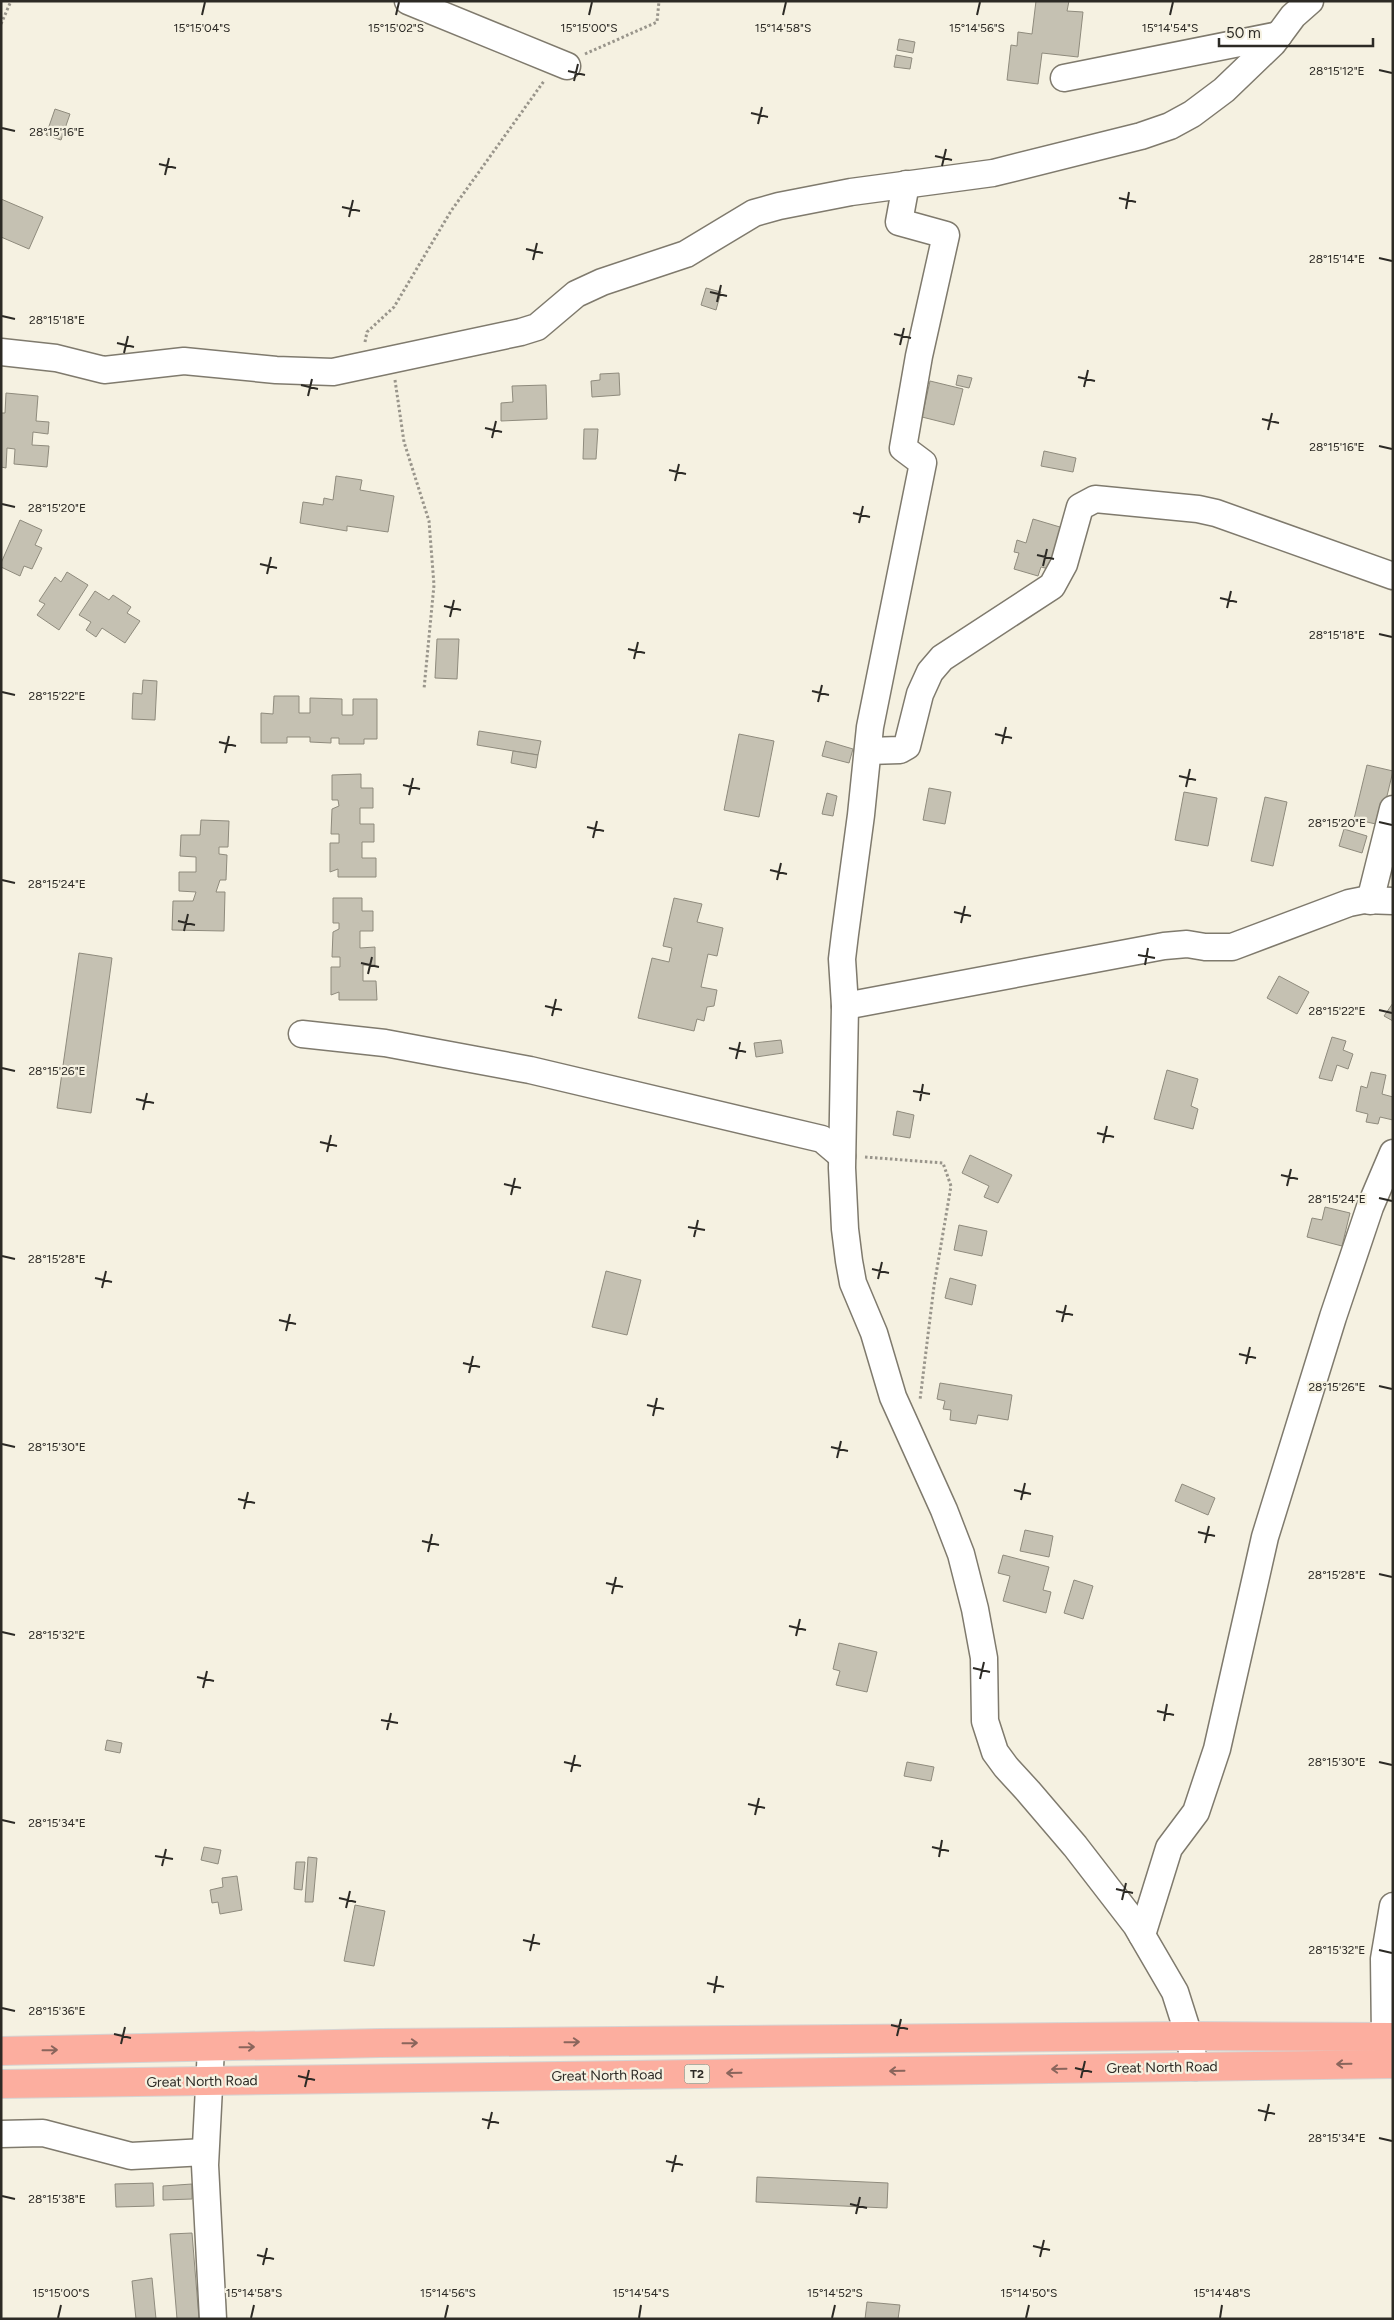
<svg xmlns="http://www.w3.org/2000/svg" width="1394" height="2320" font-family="Figtree,sans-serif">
<rect width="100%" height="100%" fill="#f5f1e1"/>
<g fill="#c5c1b2" stroke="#8f8b7d">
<path d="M 1036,1 L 1069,1 L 1067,11 L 1083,12 L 1078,57 L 1042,53 L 1038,84 L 1007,80 L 1011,45 L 1017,46 L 1018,32 L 1032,34 Z"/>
<path d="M 899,39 L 915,42 L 913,53 L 897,50 Z"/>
<path d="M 896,55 L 912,58 L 910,69 L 894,67 Z"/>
<path d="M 55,109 L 70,114 L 61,140 L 46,135 Z"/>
<path d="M 1,199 L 43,217 L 29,249 L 1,237 Z"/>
<path d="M 706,288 L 721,292 L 716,310 L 701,305 Z"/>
<path d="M 619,373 L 620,395 L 592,397 L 591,381 L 600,380 L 600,374 Z"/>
<path d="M 958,375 L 972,378 L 969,388 L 956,385 Z"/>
<path d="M 930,381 L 963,389 L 954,425 L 922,417 Z"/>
<path d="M 546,385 L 547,419 L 501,421 L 501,403 L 513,402 L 512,386 Z"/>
<path d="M 6,393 L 38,396 L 36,421 L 49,422 L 48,434 L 33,432 L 32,445 L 49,446 L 47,467 L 14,464 L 15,449 L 7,448 L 6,468 L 1,467 L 1,413 L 5,413 Z"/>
<path d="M 584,429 L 598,429 L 596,459 L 583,459 Z"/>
<path d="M 1044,451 L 1076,458 L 1073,472 L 1041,466 Z"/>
<path d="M 336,476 L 362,480 L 360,490 L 394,496 L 388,532 L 347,526 L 347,531 L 300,523 L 303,502 L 323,505 L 324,498 L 333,500 Z"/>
<path d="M 1033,519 L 1070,530 L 1057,571 L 1041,567 L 1038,576 L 1014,569 L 1019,553 L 1014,552 L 1017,540 L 1026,543 Z"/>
<path d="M 20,520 L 42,530 L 35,545 L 42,548 L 32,569 L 24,566 L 20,576 L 1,567 L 1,563 Z"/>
<path d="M 67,572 L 88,585 L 59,630 L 37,615 L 45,604 L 39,601 L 55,577 L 61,582 Z"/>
<path d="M 95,591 L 109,600 L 113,595 L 131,607 L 127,613 L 140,621 L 125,643 L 102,628 L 96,637 L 86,630 L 91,622 L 79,615 Z"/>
<path d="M 437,639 L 459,639 L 457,679 L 435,678 Z"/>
<path d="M 143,680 L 157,681 L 155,720 L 132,719 L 133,693 L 142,694 Z"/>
<path d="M 274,696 L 299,696 L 299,713 L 310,713 L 310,698 L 342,699 L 342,715 L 353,715 L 353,699 L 377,699 L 377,739 L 364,739 L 364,744 L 339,744 L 339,738 L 331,738 L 331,743 L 310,742 L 310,737 L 287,737 L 287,743 L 261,743 L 261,713 L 273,714 Z"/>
<path d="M 479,731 L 541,741 L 538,755 L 477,745 Z"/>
<path d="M 739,734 L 774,741 L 759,817 L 724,810 Z"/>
<path d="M 826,741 L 853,749 L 849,763 L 822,756 Z"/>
<path d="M 513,751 L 538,755 L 536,768 L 511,763 Z"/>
<path d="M 1367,765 L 1393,771 L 1380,825 L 1354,819 Z"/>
<path d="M 361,774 L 361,788 L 373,788 L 373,808 L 360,808 L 360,824 L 374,824 L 374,842 L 362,842 L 362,858 L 376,858 L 376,877 L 338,877 L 338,869 L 330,872 L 330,843 L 339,843 L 339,834 L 331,834 L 332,809 L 339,806 L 338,800 L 332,800 L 332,775 Z"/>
<path d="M 929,788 L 951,792 L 945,824 L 923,820 Z"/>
<path d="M 1184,792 L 1217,798 L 1208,846 L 1175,840 Z"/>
<path d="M 827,793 L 837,796 L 833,816 L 822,814 Z"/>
<path d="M 1265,797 L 1287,802 L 1273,866 L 1251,861 Z"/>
<path d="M 201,820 L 229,821 L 228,847 L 219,847 L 219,854 L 227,855 L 226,880 L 220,880 L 216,892 L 225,892 L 224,931 L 172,930 L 173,901 L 193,901 L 196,892 L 179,891 L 179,872 L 196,872 L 196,857 L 180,856 L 181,835 L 200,835 Z"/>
<path d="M 1344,829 L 1367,836 L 1362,853 L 1339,846 Z"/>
<path d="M 333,898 L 362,898 L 362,911 L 373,911 L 373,931 L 360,931 L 360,948 L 375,947 L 375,965 L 363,965 L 363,981 L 376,981 L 377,1000 L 339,1000 L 339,992 L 331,995 L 331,967 L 340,967 L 340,957 L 332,957 L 333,932 L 339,929 L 339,923 L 333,923 Z"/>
<path d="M 674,898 L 702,904 L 697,922 L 723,928 L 717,956 L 708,954 L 701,987 L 717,990 L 714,1006 L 707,1007 L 704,1021 L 697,1019 L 694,1031 L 638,1018 L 652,958 L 669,962 L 672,948 L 663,946 Z"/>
<path d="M 79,953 L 112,958 L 91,1113 L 57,1108 Z"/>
<path d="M 1279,976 L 1309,992 L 1297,1014 L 1267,998 Z"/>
<path d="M 1393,1003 L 1393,1021 L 1384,1016 Z"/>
<path d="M 1332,1037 L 1346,1041 L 1343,1050 L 1353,1054 L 1348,1069 L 1337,1065 L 1332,1081 L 1319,1078 Z"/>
<path d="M 781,1040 L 783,1053 L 756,1057 L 754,1043 Z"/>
<path d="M 1167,1070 L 1198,1079 L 1191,1106 L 1198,1109 L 1193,1129 L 1154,1119 Z"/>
<path d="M 1371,1072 L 1386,1075 L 1382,1094 L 1393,1097 L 1393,1120 L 1380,1117 L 1378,1124 L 1366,1122 L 1368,1114 L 1356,1111 L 1361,1086 L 1367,1088 Z"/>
<path d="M 897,1111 L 914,1115 L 910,1138 L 893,1135 Z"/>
<path d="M 970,1155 L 1012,1175 L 998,1203 L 984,1197 L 989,1186 L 962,1173 Z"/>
<path d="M 1325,1207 L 1350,1213 L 1342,1246 L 1307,1237 L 1312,1218 L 1322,1220 Z"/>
<path d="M 959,1225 L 987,1231 L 982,1256 L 954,1250 Z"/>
<path d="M 606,1271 L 641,1280 L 627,1335 L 592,1327 Z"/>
<path d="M 950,1278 L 976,1285 L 972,1305 L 945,1298 Z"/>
<path d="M 940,1383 L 1012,1395 L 1008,1420 L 978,1415 L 976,1424 L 950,1420 L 951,1410 L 943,1409 L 945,1401 L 937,1399 Z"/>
<path d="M 1182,1484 L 1215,1498 L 1208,1515 L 1175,1501 Z"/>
<path d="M 1025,1530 L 1053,1536 L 1049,1557 L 1020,1551 Z"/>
<path d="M 1003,1555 L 1049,1567 L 1043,1590 L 1051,1592 L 1046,1613 L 1003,1601 L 1010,1576 L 998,1573 Z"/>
<path d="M 1074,1580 L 1093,1586 L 1083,1619 L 1064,1613 Z"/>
<path d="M 839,1643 L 877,1652 L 867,1692 L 836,1685 L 840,1671 L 833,1669 Z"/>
<path d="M 107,1740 L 122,1743 L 120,1753 L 105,1750 Z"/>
<path d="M 907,1762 L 934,1767 L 931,1781 L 904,1776 Z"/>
<path d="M 204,1847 L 221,1850 L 218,1864 L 201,1860 Z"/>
<path d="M 308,1857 L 317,1858 L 313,1902 L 305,1902 Z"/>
<path d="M 296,1862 L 305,1862 L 302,1890 L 294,1889 Z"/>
<path d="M 237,1876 L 242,1910 L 220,1914 L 218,1902 L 212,1903 L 210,1890 L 223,1887 L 222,1878 Z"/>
<path d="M 355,1905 L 385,1911 L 374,1966 L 344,1961 Z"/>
<path d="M 757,2177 L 888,2183 L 887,2208 L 756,2202 Z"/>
<path d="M 153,2183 L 154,2206 L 116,2207 L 115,2184 Z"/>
<path d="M 192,2184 L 192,2199 L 163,2200 L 163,2186 Z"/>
<path d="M 192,2233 L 199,2319 L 177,2319 L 170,2234 Z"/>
<path d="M 152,2278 L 156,2319 L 136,2319 L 132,2281 Z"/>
<path d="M 867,2302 L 900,2305 L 898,2319 L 865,2319 Z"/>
</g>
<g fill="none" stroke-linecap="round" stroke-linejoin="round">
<g stroke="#7f7a6d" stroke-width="29">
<g id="minor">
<path d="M 408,1 L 567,66"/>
<path d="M 1064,78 L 1279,35"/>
<path d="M 906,184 L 899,222 L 946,235 L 919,356 L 903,448 L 923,463 L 870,727 L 861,815 L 845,934 L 842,959 L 845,1006 L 842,1168 L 845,1229 L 849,1261 L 853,1283 L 874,1333 L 893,1397 L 944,1510 L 961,1554 L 975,1609 L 984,1658 L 985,1721 L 995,1752 L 1006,1767 L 1028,1791 L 1075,1846 L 1136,1925 L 1175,1992 L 1189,2036 L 1195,2067"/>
<path d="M 1,352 L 56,358 L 104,370 L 184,361 L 276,370 L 333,372 L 521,332 L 537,327 L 576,294 L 602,282 L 686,254 L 754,213 L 779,206 L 851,192 L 993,173 L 1141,136 L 1170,126 L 1192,114 L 1224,90 L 1273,43 L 1293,16 L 1310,1"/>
<path d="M 868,751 L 900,750 L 907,746 L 920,694 L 930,672 L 942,658 L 1052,586 L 1064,564 L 1080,507 L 1095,499 L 1198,509 L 1216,513 L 1393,576"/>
<path d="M 1370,901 L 1393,809"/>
<path d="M 845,1006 L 1164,946 L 1187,944 L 1205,947 L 1232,947 L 1349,903 L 1364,900 L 1393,901"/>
<path d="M 302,1034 L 385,1043 L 530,1070 L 822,1139 L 842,1156"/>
<path d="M 1142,1935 L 1169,1848 L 1196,1812 L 1217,1749 L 1265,1537 L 1333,1317 L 1370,1207 L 1393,1153"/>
<path d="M 1385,2037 L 1384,1959 L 1393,1906"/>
<path d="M 211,2048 L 205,2165 L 213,2319"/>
<path d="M 1,2134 L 43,2133 L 131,2156 L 205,2152"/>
</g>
</g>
<g stroke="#d5d4d3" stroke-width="30">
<g id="highway">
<path d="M 1,2051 L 380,2043 L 1189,2036 L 1393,2037"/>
<path d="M 1,2084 L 1393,2064"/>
</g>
</g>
<g stroke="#99958b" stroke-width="3" stroke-dasharray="2.5 2.5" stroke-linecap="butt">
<path d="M 1,24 L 11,1"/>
<path d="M 585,54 L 657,22 L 659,1"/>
<path d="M 365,342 L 367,332 L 394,307 L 451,211 L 544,81"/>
<path d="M 395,380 L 404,442 L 429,521 L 434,585 L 424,689"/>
<path d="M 865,1157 L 943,1163 L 951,1186 L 934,1286 L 920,1400"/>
</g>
<use href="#minor" stroke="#fff" stroke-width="26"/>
<use href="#highway" stroke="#fcae9f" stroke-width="28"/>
</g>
<defs><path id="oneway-shaft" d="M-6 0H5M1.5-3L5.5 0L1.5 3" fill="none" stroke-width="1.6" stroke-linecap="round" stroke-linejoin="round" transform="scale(1.25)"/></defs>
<g stroke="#8a655c">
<use href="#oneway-shaft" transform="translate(572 2042) rotate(-1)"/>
<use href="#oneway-shaft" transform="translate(410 2043) rotate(-1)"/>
<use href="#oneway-shaft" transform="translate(247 2047) rotate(-1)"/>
<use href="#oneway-shaft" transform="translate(50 2050) rotate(-1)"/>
<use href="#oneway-shaft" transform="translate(1344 2064) rotate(179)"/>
<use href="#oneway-shaft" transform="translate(1059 2069) rotate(179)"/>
<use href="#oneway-shaft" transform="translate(897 2071) rotate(179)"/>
<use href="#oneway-shaft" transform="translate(734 2073) rotate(179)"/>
</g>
<path fill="none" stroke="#2c2a25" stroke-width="2" d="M 202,15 L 205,2M 396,15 L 399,2M 589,15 L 592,2M 783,15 L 786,2M 977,15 L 980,2M 1170,15 L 1173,2M 1379,70 L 1392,73M 568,71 L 585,75M 574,81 L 578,64M 751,113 L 768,117M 758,124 L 762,107M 2,128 L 15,131M 935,156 L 952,160M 159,164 L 176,168M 942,166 L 946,149M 165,175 L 169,158M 1119,198 L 1136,202M 342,207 L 360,211M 1126,209 L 1129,192M 349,217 L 353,200M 526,249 L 543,253M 1379,258 L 1392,261M 533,260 L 537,243M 710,292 L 727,296M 717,302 L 721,285M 2,316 L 15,319M 894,334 L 911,338M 117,343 L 134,347M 900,345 L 904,328M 124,353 L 128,336M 1078,377 L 1095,381M 301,385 L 318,389M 1084,387 L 1088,370M 308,396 L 312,379M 1262,419 L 1279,423M 485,428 L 502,432M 1268,430 L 1272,413M 492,438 L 496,421M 1379,446 L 1392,449M 669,470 L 686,474M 675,481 L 679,464M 2,504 L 15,507M 853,513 L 870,517M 859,523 L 863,506M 1037,555 L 1054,559M 260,564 L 277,568M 1043,566 L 1047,549M 267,574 L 271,557M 1220,598 L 1237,602M 444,606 L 461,610M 1227,608 L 1231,591M 450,617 L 454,600M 1379,634 L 1392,637M 628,649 L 645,653M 634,659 L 638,642M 812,691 L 829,695M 2,692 L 15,695M 818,702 L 822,685M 995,734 L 1012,738M 219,742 L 236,746M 1002,744 L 1006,727M 225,753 L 229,736M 1179,776 L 1196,780M 403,785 L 420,789M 1186,787 L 1190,769M 409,795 L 413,778M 1379,822 L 1392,825M 587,827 L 604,831M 593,838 L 597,821M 770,870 L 787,874M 2,880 L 15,883M 777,880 L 781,863M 954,912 L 971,916M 178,921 L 195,925M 961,923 L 965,906M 184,931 L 188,914M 1138,955 L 1155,958M 361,963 L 379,967M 1145,965 L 1148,948M 368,974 L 372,957M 545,1006 L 562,1010M 1379,1010 L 1392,1013M 552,1016 L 556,999M 729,1048 L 746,1052M 736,1059 L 740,1042M 2,1068 L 15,1071M 913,1091 L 930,1094M 136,1099 L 154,1103M 920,1101 L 923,1084M 143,1110 L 147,1093M 1097,1133 L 1114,1137M 320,1142 L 337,1146M 1103,1143 L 1107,1126M 327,1152 L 331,1135M 1281,1175 L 1298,1179M 504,1184 L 521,1188M 1287,1186 L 1291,1169M 511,1195 L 515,1178M 1379,1198 L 1392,1201M 688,1227 L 705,1230M 694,1237 L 698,1220M 2,1256 L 15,1259M 872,1269 L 889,1273M 95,1278 L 112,1282M 878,1279 L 882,1262M 102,1288 L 106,1271M 1056,1311 L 1073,1315M 279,1320 L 296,1324M 1062,1322 L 1066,1305M 286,1331 L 290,1314M 1239,1354 L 1256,1358M 463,1363 L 480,1367M 1246,1364 L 1250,1347M 469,1373 L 473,1356M 1379,1386 L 1392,1389M 647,1405 L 664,1409M 653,1416 L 657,1398M 2,1444 L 15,1447M 831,1447 L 848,1451M 837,1458 L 841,1441M 1014,1490 L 1031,1494M 238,1499 L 255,1503M 1021,1500 L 1025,1483M 244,1509 L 248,1492M 1198,1532 L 1215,1536M 422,1541 L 439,1545M 1205,1543 L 1209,1526M 428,1552 L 432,1534M 1379,1574 L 1392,1577M 606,1583 L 623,1587M 612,1594 L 616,1577M 789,1626 L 806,1630M 2,1632 L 15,1635M 796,1636 L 800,1619M 973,1668 L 990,1672M 197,1677 L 214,1681M 980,1679 L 984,1662M 203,1688 L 207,1671M 1157,1711 L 1174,1715M 381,1720 L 398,1723M 1164,1721 L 1167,1704M 387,1730 L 391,1713M 564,1762 L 581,1766M 1379,1762 L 1392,1765M 571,1772 L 575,1755M 748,1804 L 765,1808M 755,1815 L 759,1798M 2,1820 L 15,1823M 932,1847 L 949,1851M 155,1856 L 173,1859M 939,1857 L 942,1840M 162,1866 L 166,1849M 1116,1889 L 1133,1893M 339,1898 L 356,1902M 1122,1900 L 1126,1883M 346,1908 L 350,1891M 523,1940 L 540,1944M 1379,1950 L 1392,1953M 530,1951 L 534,1934M 707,1983 L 724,1987M 714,1993 L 717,1976M 2,2008 L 15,2011M 891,2025 L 908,2029M 114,2034 L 131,2038M 897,2036 L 901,2019M 121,2044 L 125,2027M 1075,2068 L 1092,2072M 298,2076 L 315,2080M 1081,2078 L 1085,2061M 305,2087 L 309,2070M 1258,2110 L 1275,2114M 482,2119 L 499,2123M 1265,2121 L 1269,2104M 488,2129 L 492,2112M 1379,2138 L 1392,2141M 666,2161 L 683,2165M 672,2172 L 676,2155M 2,2196 L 15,2199M 850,2204 L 867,2208M 856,2214 L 860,2197M 1033,2246 L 1050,2250M 257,2255 L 274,2259M 1040,2257 L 1044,2240M 263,2265 L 267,2248M 58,2318 L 61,2305M 251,2318 L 254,2305M 445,2318 L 448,2305M 639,2318 L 641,2305M 832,2318 L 835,2305M 1026,2318 L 1029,2305M 1220,2318 L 1222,2305"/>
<g text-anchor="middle" stroke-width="4.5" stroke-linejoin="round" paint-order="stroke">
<rect fill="#f5f1e1" stroke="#68665d" stroke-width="1" x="684.5" y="2064.5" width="25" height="19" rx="4"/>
<g font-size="12" font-weight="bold" fill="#2c2a25">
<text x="697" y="2078">T2</text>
</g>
<g font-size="14" fill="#2c2a25" stroke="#f5f1e1">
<text transform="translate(1162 2067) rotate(-1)" y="5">Great North Road</text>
<text transform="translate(607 2075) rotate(-1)" y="5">Great North Road</text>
<text transform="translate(202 2081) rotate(-1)" y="5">Great North Road</text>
</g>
</g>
<g font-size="12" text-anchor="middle" fill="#2c2a25" stroke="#f5f1e1" stroke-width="4.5" stroke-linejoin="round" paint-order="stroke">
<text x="202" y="32">15°15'04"S</text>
<text x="396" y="32">15°15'02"S</text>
<text x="589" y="32">15°15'00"S</text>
<text x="783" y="32">15°14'58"S</text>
<text x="977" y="32">15°14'56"S</text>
<text x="1170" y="32">15°14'54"S</text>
<text x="1337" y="75">28°15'12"E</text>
<text x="57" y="136">28°15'16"E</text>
<text x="1337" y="263">28°15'14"E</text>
<text x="57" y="324">28°15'18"E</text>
<text x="1337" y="451">28°15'16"E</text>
<text x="57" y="512">28°15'20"E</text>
<text x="1337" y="639">28°15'18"E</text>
<text x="57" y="700">28°15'22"E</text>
<text x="1337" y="827">28°15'20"E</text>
<text x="57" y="888">28°15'24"E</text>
<text x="1337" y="1015">28°15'22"E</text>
<text x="57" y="1075">28°15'26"E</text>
<text x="1337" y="1203">28°15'24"E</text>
<text x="57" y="1263">28°15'28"E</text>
<text x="1337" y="1391">28°15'26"E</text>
<text x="57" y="1451">28°15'30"E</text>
<text x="1337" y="1579">28°15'28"E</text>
<text x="57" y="1639">28°15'32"E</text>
<text x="1337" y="1766">28°15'30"E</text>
<text x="57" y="1827">28°15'34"E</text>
<text x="1337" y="1954">28°15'32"E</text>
<text x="57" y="2015">28°15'36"E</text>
<text x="1337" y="2142">28°15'34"E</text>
<text x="57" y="2203">28°15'38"E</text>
<text x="61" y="2297">15°15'00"S</text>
<text x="254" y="2297">15°14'58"S</text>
<text x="448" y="2297">15°14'56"S</text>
<text x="641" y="2297">15°14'54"S</text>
<text x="835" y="2297">15°14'52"S</text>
<text x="1029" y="2297">15°14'50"S</text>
<text x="1222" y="2297">15°14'48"S</text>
</g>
<rect width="1394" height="2320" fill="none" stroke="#2c2a25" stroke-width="5"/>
<path d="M1219 38v8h154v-8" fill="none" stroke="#2c2a25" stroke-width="2.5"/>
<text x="1226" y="38" font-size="15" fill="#2c2a25" stroke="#f5f1e1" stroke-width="4" paint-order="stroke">50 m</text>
</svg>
